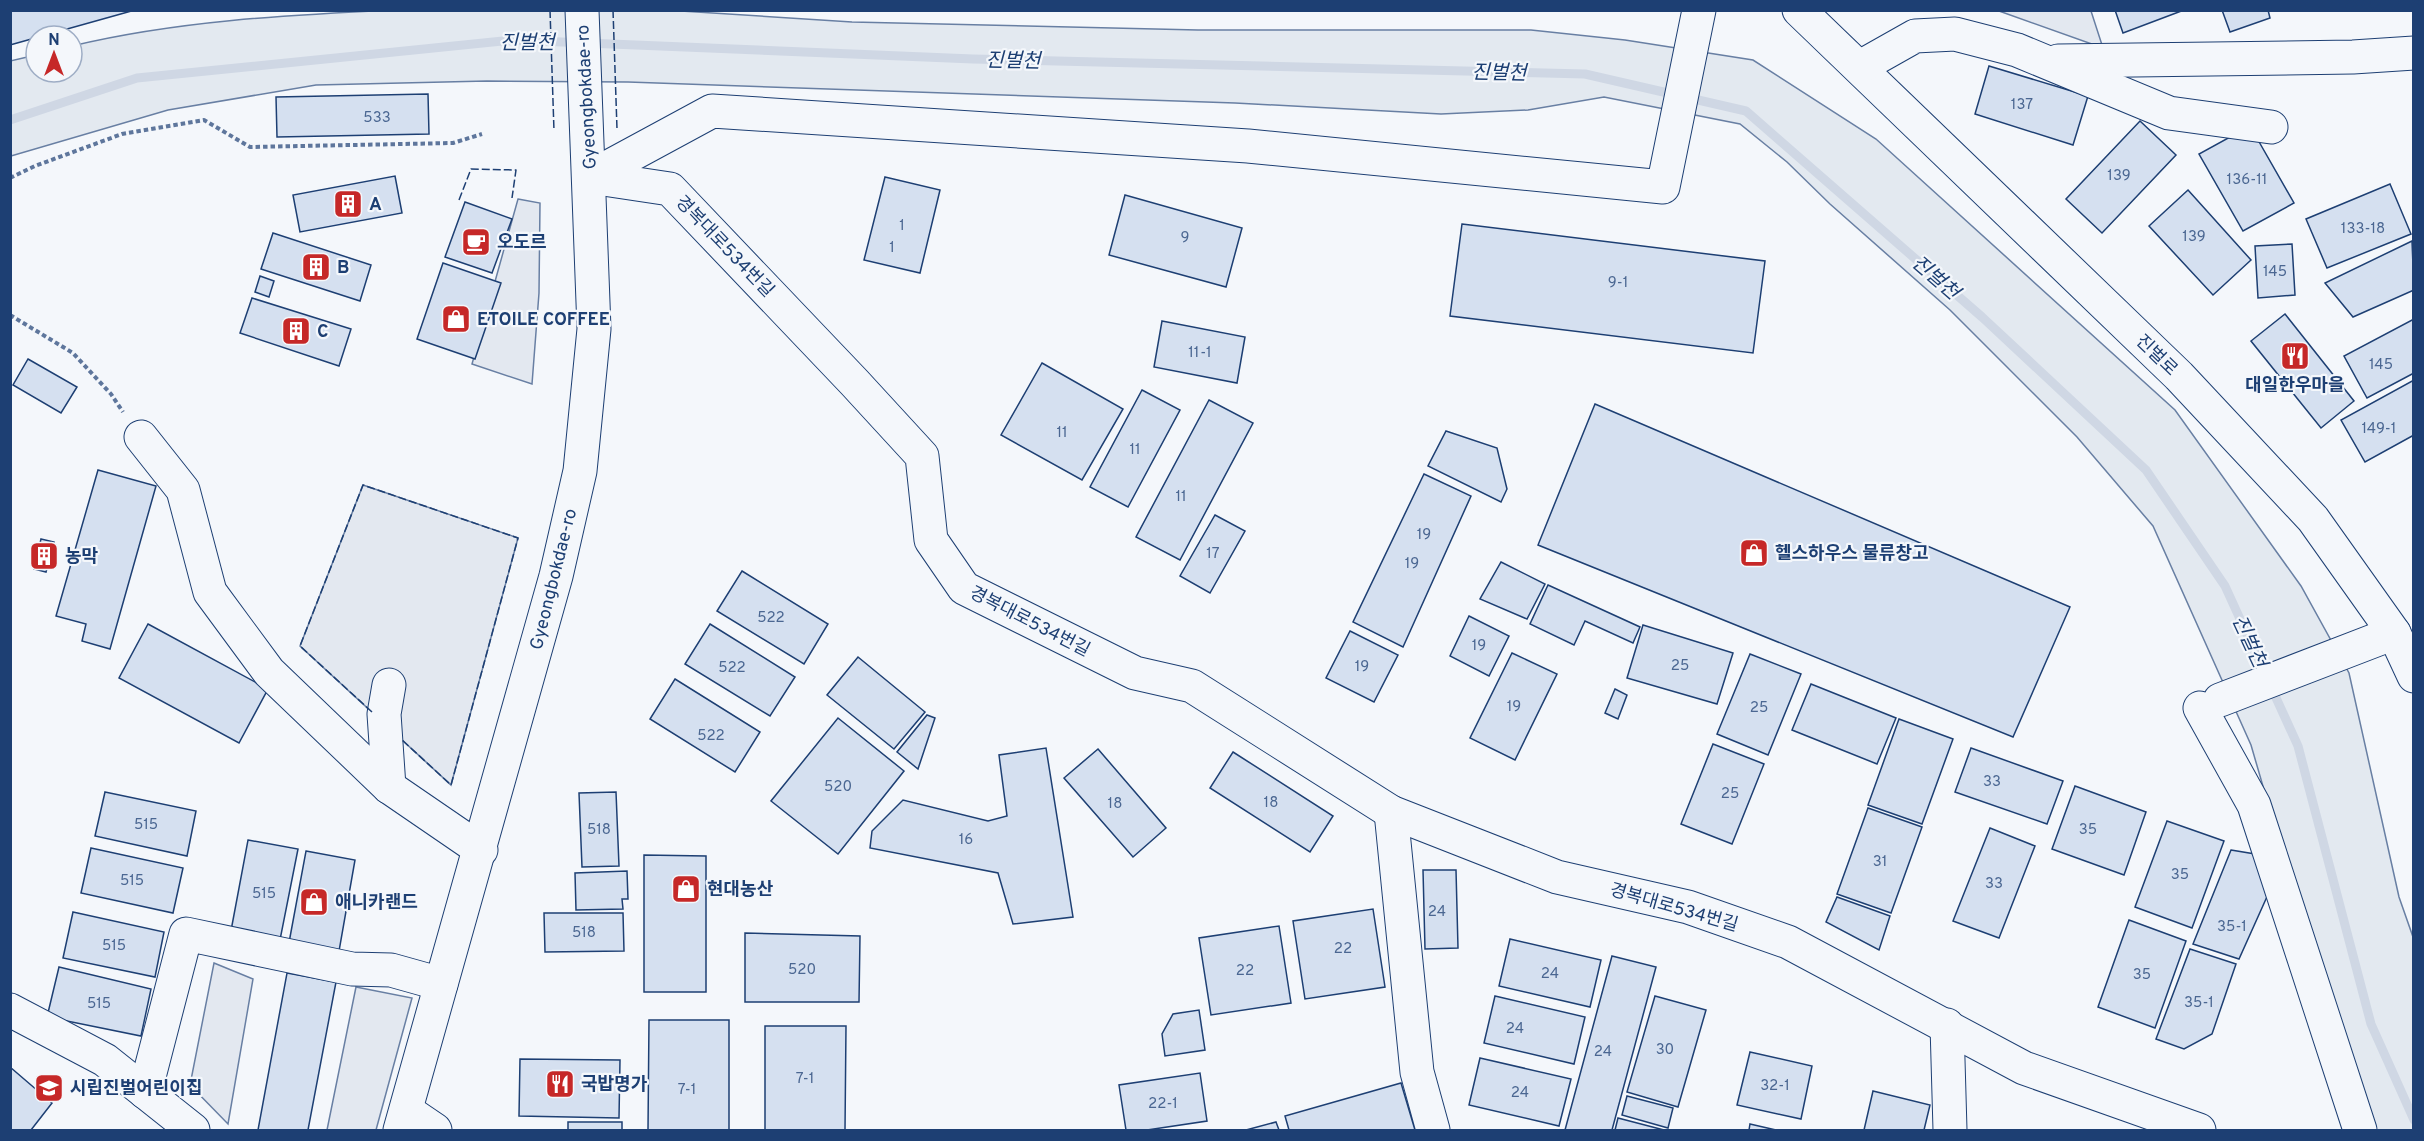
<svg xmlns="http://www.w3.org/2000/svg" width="2424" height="1141" font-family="Overpass,'Noto Sans KR',sans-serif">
<rect width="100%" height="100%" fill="#f4f7fb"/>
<path fill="#e3e9f0" stroke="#687fa3" stroke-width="1.5" d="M 394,10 L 665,10 L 852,22 L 1198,30 L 1531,30 L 1625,40 L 1753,60 L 1876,139 L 2175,410 L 2301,586 L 2349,673 L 2399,897 L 2413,937 L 2413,1130 L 2373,1130 L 2312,955 L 2251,745 L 2153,526 L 2077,437 L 1950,310 L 1830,204 L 1787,162 L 1740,124 L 1604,97 L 1528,110 L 1441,114 L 1235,103 L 628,82 L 487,81 L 316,85 L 168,110 L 11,156 L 10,61 L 36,55 L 36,72 L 72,72 L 72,46 C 176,21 287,15 394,10 Z"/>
<g fill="#e3e8f0" stroke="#687fa3" stroke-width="1.5">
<path d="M 1999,11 L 2091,11 L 2103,48 Z"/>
<path d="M 518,199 L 540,203 L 539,293 L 532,384 L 472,364 Z"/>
<path d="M 363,485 L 518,538 L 451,785 L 300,646 Z"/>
<path d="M 214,963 L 253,979 L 228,1124 L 190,1085 Z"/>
<path d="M 356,987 L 412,998 L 376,1130 L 327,1130 Z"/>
</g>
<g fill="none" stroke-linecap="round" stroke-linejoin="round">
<path stroke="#cfd7e4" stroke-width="9" d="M 10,120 L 137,78 L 513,40 L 973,59 L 1585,74 L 1746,111 L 1982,317 L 2146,470 L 2225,586 L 2298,746 L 2371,1024 L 2414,1120"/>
</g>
<g fill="#d5e0f0" stroke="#1d3f73" stroke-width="1.5">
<path d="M 10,10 L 135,10 L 10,45 Z"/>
<path d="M 2115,10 L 2184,10 L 2123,33 Z"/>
<path d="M 2222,10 L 2268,10 L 2270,18 L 2230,32 Z"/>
<path d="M 1989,66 L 2088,96 L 2073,145 L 1975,114 Z"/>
<path d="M 428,94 L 429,134 L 277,137 L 276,97 Z"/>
<path d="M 2140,121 L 2176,155 L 2102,233 L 2066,199 Z"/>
<path d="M 2250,126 L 2294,203 L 2243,231 L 2199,154 Z"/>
<path d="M 395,176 L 402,213 L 300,232 L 293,195 Z"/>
<path d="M 885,177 L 940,190 L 920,273 L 864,260 Z"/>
<path d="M 2390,184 L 2411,234 L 2327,268 L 2306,219 Z"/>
<path d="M 2188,190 L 2251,260 L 2213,295 L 2149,226 Z"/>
<path d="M 1125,195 L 1242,228 L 1226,287 L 1109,255 Z"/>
<path d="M 465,202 L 512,219 L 492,273 L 445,257 Z"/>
<path d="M 1462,224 L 1765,261 L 1753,353 L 1450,316 Z"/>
<path d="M 273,233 L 371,265 L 360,301 L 261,269 Z"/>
<path d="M 2412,241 L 2414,290 L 2353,317 L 2325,283 Z"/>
<path d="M 2292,244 L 2295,295 L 2258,298 L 2255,246 Z"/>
<path d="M 443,263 L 501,283 L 475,359 L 417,339 Z"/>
<path d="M 260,276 L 274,281 L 269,297 L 255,292 Z"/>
<path d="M 252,298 L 351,329 L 339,366 L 240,333 Z"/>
<path d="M 2285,314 L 2354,401 L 2321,428 L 2251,341 Z"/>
<path d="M 2414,319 L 2414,373 L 2367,398 L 2344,356 Z"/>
<path d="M 1162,321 L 1245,337 L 1237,383 L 1154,367 Z"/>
<path d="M 28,359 L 77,387 L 61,413 L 13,385 Z"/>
<path d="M 1042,363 L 1123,409 L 1082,480 L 1001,435 Z"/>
<path d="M 2414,380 L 2414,435 L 2365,462 L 2341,420 Z"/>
<path d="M 1142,390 L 1180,410 L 1128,507 L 1090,487 Z"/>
<path d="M 1209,400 L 1253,423 L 1180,560 L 1136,537 Z"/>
<path d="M 1595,404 L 2070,607 L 2013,737 L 1538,545 Z"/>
<path d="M 1446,431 L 1497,448 L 1507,489 L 1501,502 L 1428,466 Z"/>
<path d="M 98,470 L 156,486 L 110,649 L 82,641 L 86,624 L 56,616 Z"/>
<path d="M 1424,474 L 1471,496 L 1403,647 L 1353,622 Z"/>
<path d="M 1215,515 L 1245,531 L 1210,593 L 1180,576 Z"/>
<path d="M 41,539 L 54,542 L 46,572 L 34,569 Z"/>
<path d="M 1501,562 L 1545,584 L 1527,619 L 1480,599 Z"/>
<path d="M 742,571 L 828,624 L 804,664 L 717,611 Z"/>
<path d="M 1548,585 L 1640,627 L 1633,643 L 1585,621 L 1574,645 L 1530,624 Z"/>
<path d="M 1469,616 L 1509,636 L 1489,676 L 1450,656 Z"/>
<path d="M 148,624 L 268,689 L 239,743 L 119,678 Z"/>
<path d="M 710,624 L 795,677 L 770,716 L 685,664 Z"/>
<path d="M 1643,625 L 1733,653 L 1717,704 L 1627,678 Z"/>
<path d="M 1350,631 L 1398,655 L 1374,702 L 1326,678 Z"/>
<path d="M 1512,653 L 1557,674 L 1515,760 L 1470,738 Z"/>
<path d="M 1750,654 L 1801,674 L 1768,755 L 1717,734 Z"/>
<path d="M 858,657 L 925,712 L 894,749 L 827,695 Z"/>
<path d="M 675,679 L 760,732 L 735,772 L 650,719 Z"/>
<path d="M 1811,684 L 1896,718 L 1877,764 L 1792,730 Z"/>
<path d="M 1615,689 L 1627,695 L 1618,719 L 1605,713 Z"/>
<path d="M 927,715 L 935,718 L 918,769 L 897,752 Z"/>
<path d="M 838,718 L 904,771 L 838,854 L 771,801 Z"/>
<path d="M 1899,719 L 1953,739 L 1922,824 L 1868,805 Z"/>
<path d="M 1713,744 L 1764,764 L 1732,844 L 1681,824 Z"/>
<path d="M 1046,748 L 1073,917 L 1013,924 L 998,873 L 870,848 L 872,831 L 903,800 L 988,821 L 1007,816 L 999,755 Z"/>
<path d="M 1971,748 L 2063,781 L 2047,824 L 1955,792 Z"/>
<path d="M 1098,749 L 1166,828 L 1133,857 L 1064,778 Z"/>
<path d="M 1233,752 L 1333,816 L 1310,852 L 1210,788 Z"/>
<path d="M 2075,786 L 2146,812 L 2124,875 L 2052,849 Z"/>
<path d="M 105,792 L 196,811 L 187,856 L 95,836 Z"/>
<path d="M 616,792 L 619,866 L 582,867 L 579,793 Z"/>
<path d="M 1868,808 L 1922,827 L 1891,913 L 1837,894 Z"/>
<path d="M 2167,821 L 2224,841 L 2192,928 L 2135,907 Z"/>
<path d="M 1990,828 L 2035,846 L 1999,938 L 1953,921 Z"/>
<path d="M 248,840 L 298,849 L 279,945 L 230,936 Z"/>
<path d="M 91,848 L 183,868 L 173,913 L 81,893 Z"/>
<path d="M 2231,850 L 2261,855 L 2270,890 L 2239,959 L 2193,944 Z"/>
<path d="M 306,851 L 355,860 L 338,957 L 288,948 Z"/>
<path d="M 644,855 L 706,856 L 706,992 L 644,992 Z"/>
<path d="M 1423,870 L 1456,870 L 1458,948 L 1425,949 Z"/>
<path d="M 627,871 L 628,899 L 622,899 L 623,909 L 576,910 L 575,873 Z"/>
<path d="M 1837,897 L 1890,916 L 1879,950 L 1826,922 Z"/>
<path d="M 1373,909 L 1385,987 L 1305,999 L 1293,921 Z"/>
<path d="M 73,912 L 164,932 L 155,977 L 63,958 Z"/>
<path d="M 544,913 L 623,913 L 624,951 L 545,952 Z"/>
<path d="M 2129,920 L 2186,941 L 2155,1028 L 2098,1007 Z"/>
<path d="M 1279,926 L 1291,1003 L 1211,1015 L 1199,938 Z"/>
<path d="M 745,933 L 860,936 L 859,1002 L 745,1002 Z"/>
<path d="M 1510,939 L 1601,960 L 1590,1007 L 1499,986 Z"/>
<path d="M 2190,949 L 2236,964 L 2212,1034 L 2184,1049 L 2156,1039 Z"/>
<path d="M 1612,956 L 1656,967 L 1612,1130 L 1565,1130 Z"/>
<path d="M 59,967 L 151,989 L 141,1036 L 47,1017 Z"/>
<path d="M 287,973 L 336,982 L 308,1130 L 258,1130 Z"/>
<path d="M 1495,996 L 1585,1017 L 1574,1064 L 1484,1043 Z"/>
<path d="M 1655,996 L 1706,1010 L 1678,1107 L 1627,1092 Z"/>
<path d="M 1199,1010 L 1205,1050 L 1165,1056 L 1162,1034 L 1173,1014 Z"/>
<path d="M 649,1020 L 729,1020 L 729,1130 L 648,1130 Z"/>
<path d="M 765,1026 L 846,1026 L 845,1130 L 765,1130 Z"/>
<path d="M 1750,1052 L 1812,1066 L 1801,1119 L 1737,1105 Z"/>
<path d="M 1480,1058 L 1571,1079 L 1559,1126 L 1469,1105 Z"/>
<path d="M 520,1059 L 620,1060 L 619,1118 L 519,1116 Z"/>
<path d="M 10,1067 L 52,1103 L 31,1130 L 10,1130 Z"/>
<path d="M 1200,1073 L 1207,1121 L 1147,1130 L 1126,1130 L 1119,1085 Z"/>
<path d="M 1401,1083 L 1415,1130 L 1289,1130 L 1285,1116 Z"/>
<path d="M 1873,1091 L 1930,1105 L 1924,1130 L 1864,1130 Z"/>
<path d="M 1627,1096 L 1673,1108 L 1668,1128 L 1622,1115 Z"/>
<path d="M 1618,1118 L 1664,1130 L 1615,1130 Z"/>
<rect x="568" y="1122" width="54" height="8"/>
<path d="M 1276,1122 L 1279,1130 L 1246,1130 Z"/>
<path d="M 1750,1124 L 1776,1130 L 1749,1130 Z"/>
</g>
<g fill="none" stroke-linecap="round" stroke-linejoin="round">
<g stroke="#1d3f73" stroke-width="35">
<g id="minor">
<path d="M 1799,10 L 2179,376 L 2313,519 L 2394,633 L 2414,676"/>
<path d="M 2058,61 L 2353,57 L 2414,53"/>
<path d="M 1860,67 L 1915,36 L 1955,34 L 2017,50 L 2169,113 L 2271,127"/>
<path d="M 590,177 L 670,189 L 854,382 L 922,456 L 931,540 L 964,588 L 1135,673 L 1192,686 L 1391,812 L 1557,877 L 1688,907 L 1788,942 L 2024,1068 L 2199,1130"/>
<path d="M 590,177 L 712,111 L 1248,146 L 1663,187 L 1699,10"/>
<path d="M 141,437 L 183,490 L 210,592 L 269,672 L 389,787 L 481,850"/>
<path d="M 389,685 L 384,714 L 389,787"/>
<path d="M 2220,700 L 2394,633"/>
<path d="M 2200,708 L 2254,805 L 2360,1130"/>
<path d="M 1391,812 L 1417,1072 L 1433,1130"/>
<path d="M 10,1010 L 105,1060 L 193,1130"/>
<path d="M 1947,1025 L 1950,1130"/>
<path d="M 145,1092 L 186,934 L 352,969 L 391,970 L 441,984"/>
<path d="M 407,1111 L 435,1130"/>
<path d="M 400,1130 L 556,576 L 580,471 L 594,329 L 582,10"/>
</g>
</g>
<g stroke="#5e769c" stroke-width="4" stroke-dasharray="4.5 3" stroke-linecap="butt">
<path d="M 10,178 L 35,166 L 122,134 L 204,120 L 250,147 L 453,143 L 482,134"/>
<path d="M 10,315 L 73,353 L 111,394 L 123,412"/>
</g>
<use href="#minor" stroke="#f4f7fb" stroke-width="33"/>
<g stroke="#1d3f73" stroke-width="1.5" stroke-dasharray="8 3" stroke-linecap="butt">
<path d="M 550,10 L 554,131"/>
<path d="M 613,10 L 617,129"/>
<path d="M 459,200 L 471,169 L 516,170 L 512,198"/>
<path d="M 372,712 L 300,646 L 363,485 L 518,538 L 451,785 L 401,739"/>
</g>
</g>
<defs>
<g id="building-square" transform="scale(1.5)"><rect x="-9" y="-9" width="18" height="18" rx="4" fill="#c62828" stroke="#f4f7fb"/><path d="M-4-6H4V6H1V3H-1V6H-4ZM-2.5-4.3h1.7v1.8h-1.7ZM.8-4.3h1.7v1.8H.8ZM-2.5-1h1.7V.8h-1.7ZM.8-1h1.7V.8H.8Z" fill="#fff"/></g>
<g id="cafe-square" transform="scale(1.5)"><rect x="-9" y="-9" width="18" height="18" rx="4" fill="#c62828" stroke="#f4f7fb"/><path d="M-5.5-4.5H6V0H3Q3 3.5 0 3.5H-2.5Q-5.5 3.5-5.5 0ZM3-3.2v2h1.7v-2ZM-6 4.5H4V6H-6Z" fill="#fff"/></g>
<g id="shop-square" transform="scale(1.5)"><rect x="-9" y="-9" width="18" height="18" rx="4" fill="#c62828" stroke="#f4f7fb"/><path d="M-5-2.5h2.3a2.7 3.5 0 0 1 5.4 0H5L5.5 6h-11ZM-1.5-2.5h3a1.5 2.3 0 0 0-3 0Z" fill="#fff"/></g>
<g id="restaurant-square" transform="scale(1.5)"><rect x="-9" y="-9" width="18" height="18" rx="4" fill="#c62828" stroke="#f4f7fb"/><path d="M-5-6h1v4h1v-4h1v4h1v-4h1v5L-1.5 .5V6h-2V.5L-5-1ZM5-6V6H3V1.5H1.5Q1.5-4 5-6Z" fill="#fff"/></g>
<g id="school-square" transform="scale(1.5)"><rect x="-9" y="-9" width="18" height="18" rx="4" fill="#c62828" stroke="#f4f7fb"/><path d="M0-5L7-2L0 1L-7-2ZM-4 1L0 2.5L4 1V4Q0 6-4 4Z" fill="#fff"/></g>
</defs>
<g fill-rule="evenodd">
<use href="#building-square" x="348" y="204"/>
<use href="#cafe-square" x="476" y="242"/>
<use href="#building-square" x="316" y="267"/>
<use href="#shop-square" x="456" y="319"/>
<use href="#building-square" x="296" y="331"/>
<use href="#restaurant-square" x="2295" y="356"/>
<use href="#shop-square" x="1754" y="553"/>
<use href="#building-square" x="44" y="556"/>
<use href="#shop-square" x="686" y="889"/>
<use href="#shop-square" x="314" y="902"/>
<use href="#restaurant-square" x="560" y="1084"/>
<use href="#school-square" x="49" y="1088"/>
</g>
<g text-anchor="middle" stroke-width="4.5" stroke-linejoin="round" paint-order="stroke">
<g font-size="15" fill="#4b6792">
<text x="2022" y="109">137</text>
<text x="377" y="122">533</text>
<text x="2119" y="180">139</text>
<text x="2247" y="184">136-11</text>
<text x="902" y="230">1</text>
<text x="2363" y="233">133-18</text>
<text x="2194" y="241">139</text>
<text x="1185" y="242">9</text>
<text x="892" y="252">1</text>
<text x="2275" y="276">145</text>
<text x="1618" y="287">9-1</text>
<text x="1200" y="357">11-1</text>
<text x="2381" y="369">145</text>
<text x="2379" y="433">149-1</text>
<text x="1062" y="437">11</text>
<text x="1135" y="454">11</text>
<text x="1181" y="501">11</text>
<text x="1424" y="539">19</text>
<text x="1213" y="558">17</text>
<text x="1412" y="568">19</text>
<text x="771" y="622">522</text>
<text x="1479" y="650">19</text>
<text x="1680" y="670">25</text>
<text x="1362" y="671">19</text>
<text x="732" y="672">522</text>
<text x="1514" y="711">19</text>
<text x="1759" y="712">25</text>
<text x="711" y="740">522</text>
<text x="1992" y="786">33</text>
<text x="838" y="791">520</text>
<text x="1730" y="798">25</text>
<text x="1271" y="807">18</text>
<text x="1115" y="808">18</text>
<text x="146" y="829">515</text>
<text x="599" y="834">518</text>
<text x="2088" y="834">35</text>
<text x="966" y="844">16</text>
<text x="1880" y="866">31</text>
<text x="2180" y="879">35</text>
<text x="132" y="885">515</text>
<text x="1994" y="888">33</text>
<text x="264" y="898">515</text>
<text x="1437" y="916">24</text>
<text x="2232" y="931">35-1</text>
<text x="584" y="937">518</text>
<text x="114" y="950">515</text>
<text x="1343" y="953">22</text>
<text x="802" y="974">520</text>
<text x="1245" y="975">22</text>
<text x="1550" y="978">24</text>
<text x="2142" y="979">35</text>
<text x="2199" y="1007">35-1</text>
<text x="99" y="1008">515</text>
<text x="1515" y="1033">24</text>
<text x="1665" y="1054">30</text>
<text x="1603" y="1056">24</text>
<text x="805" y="1083">7-1</text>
<text x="1775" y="1090">32-1</text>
<text x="687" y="1094">7-1</text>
<text x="1520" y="1097">24</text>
<text x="1163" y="1108">22-1</text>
</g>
<g font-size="18" fill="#1d3f73" stroke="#f4f7fb">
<text transform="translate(586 97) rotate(-93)" y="6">Gyeongbokdae-ro</text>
<text transform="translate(725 246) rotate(46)" y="6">경복대로534번길</text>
<text transform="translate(2157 355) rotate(44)" y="6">진벌로</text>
<text transform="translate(553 579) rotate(-76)" y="6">Gyeongbokdae-ro</text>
<text transform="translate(1030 621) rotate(27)" y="6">경복대로534번길</text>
<text transform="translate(1674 907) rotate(16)" y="6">경복대로534번길</text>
</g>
<g font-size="18" font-weight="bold" fill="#1d3f73" stroke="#f4f7fb" text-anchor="start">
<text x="369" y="210">A</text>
<text x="497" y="248">오도르</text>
<text x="337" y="273">B</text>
<text x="477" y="325">ETOILE COFFEE</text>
<text x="317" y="337">C</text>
<text x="2295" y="391" text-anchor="middle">대일한우마을</text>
<text x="1775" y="559">헬스하우스 물류창고</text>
<text x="65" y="562">농막</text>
<text x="707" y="895">현대농산</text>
<text x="335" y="908">애니카랜드</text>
<text x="581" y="1090">국밥명가</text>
<text x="70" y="1094">시립진벌어린이집</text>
</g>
<g font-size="20" font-style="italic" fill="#1d3f73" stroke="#f4f7fb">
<text x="527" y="49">진벌천</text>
<text transform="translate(1013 60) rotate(1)" y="7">진벌천</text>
<text transform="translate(1499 72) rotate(1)" y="7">진벌천</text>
<text transform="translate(1936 277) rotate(41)" y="7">진벌천</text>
<text transform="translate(2250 641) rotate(65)" y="7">진벌천</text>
</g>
</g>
<rect width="2424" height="1141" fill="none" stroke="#1d3f73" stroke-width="24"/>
<g transform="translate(54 54)"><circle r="28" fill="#f4f7fb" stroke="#9eadc5" stroke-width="1.5"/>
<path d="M0-4.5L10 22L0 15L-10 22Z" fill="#c62828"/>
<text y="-9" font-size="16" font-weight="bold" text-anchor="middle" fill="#1d3f73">N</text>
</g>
</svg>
